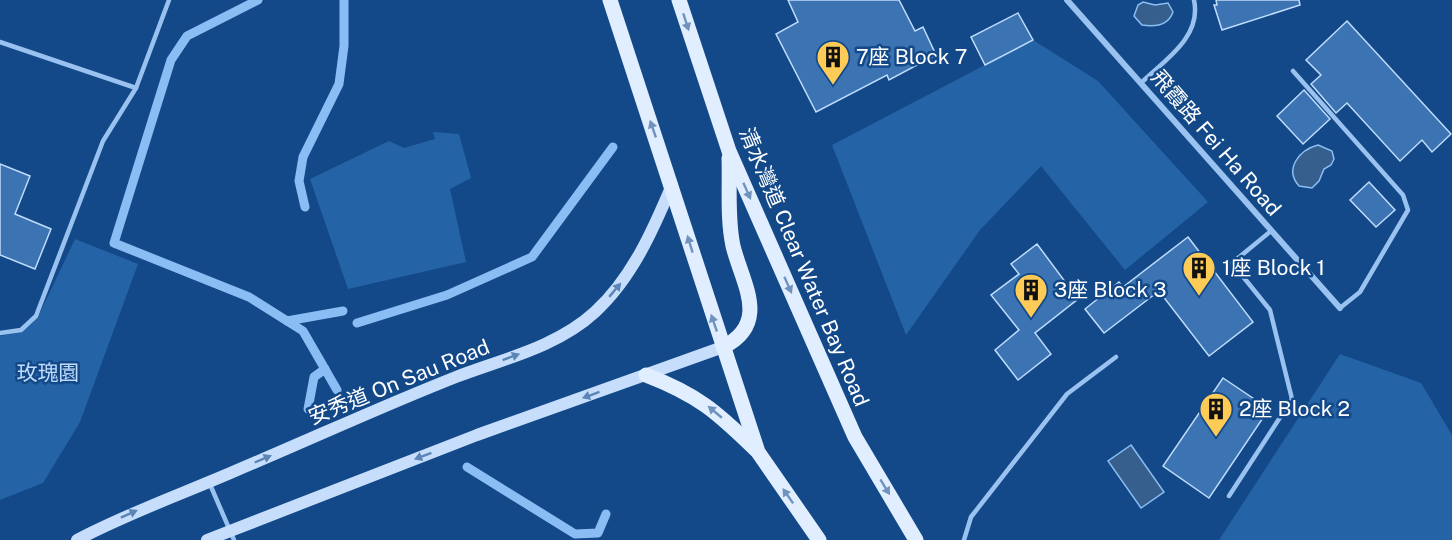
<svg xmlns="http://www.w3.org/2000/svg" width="1452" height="540" font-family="'Public Sans','Noto Sans TC',sans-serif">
<rect width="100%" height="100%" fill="#134988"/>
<g fill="#2563a7">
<path d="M 1033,40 L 1098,81 L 1208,202 L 1125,270 L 1041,166 L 980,230 L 906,335 L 832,145 Z"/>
<path d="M 433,132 L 459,134 L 470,174 L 471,178 L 450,189 L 466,262 L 348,289 L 310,179 L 389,141 L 404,148 L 435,139 Z"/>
<path d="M 75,239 L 138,264 L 80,422 L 43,483 L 0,500 L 0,336 L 22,332 L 38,317 Z"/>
<path d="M 1340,354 L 1421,383 L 1452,435 L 1452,540 L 1219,540 Z"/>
</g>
<g fill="#375f8e" stroke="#8abdf3" stroke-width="1.5">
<path d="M 1143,2 L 1155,5 L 1168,3 L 1173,12 C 1168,26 1154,27 1142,25 L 1134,16 L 1138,5 Z"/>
<path d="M 1318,145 L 1332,151 L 1334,159 L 1331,165 L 1324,169 L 1319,181 L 1312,188 L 1299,186 C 1284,169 1299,150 1318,145 Z"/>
<path d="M 1131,445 L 1164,492 L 1141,508 L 1108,461 Z"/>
</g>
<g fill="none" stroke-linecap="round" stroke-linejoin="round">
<g stroke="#8abdf3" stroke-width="9">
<path d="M 258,0 L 187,36 L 171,60 L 114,243 L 249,297 L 303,331 L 337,390"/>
<path d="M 305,207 L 299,181 L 303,157 L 339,84 L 344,46 L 344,0"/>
<path d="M 287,321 L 343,311"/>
<path d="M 357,323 L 447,295 L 532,257 L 613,147"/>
<path d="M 308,409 L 314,377 L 325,369"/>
<path d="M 467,467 L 575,534 L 598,533 L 606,514"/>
</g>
</g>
<g fill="#3c73b2" stroke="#bfdcfc" stroke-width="1.5">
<path d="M 788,0 L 899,0 L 915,31 L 923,27 L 936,55 L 889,80 L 887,75 L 816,112 L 776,34 L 798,22 Z"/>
<path d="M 1216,0 L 1299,0 L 1300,5 L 1222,30 L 1214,5 L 1217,5 Z"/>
<path d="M 1018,13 L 1033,40 L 985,65 L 971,37 Z"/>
<path d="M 1347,21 L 1451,134 L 1432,152 L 1422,140 L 1400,161 L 1347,103 L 1336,113 L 1311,84 L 1321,75 L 1306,60 Z"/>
<path d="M 1304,90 L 1330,119 L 1303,144 L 1277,116 Z"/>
<path d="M 0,164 L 30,176 L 15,214 L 51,229 L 35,269 L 0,255 Z"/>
<path d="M 1369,182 L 1395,210 L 1376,227 L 1350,200 Z"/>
<path d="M 1188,237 L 1253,322 L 1209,356 L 1159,291 L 1104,333 L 1085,309 L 1119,282 L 1123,287 Z"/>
<path d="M 1037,244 L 1078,299 L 1035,333 L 1051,354 L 1018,380 L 995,350 L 1019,330 L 991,295 L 1019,274 L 1011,264 Z"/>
<path d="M 1223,378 L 1269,409 L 1209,498 L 1163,466 Z"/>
</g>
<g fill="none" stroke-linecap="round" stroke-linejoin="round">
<g stroke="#99c2f0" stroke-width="4.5">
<path d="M 0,42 L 136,88"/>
<path d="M 1293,71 L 1403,195 L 1408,210 L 1360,292 L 1340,308"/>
<path d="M 1141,83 C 1165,60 1202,37 1194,0"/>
<path d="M 0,333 L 21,330 L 36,316 L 103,141 L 136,88 L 169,0"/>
<path d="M 209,482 L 234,540"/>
<path d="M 1229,496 L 1292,399 L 1270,310 L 1232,263 L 1271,231"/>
<path d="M 964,540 L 971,517 L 1067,394 L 1116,357"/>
</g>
<path stroke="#99c2f0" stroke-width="6" d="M 1067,0 L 1340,308"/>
<g stroke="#c6defb" stroke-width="12">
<path d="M 77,540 C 128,513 182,494 235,471 C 309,440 382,406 456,377 C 503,359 557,347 595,312 C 632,278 653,230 672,185"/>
<path d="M 207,540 L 477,435 L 723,347"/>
</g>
<g stroke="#e1eeff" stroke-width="15">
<path d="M 610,0 L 758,452 L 819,540"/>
<path d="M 679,0 L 729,151 L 855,437 L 916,540"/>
<path d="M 723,347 C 771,323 742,283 733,246 C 727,218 730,186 729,158"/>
<path d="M 646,375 C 698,395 717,412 756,450"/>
</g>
</g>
<defs><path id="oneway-solid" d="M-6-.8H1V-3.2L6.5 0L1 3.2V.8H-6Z" transform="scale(1.5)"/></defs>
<g fill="#7093be">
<use href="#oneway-solid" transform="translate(686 22) rotate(72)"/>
<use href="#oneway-solid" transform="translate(653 129) rotate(-109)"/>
<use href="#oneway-solid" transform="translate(747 191) rotate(66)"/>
<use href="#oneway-solid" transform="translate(690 244) rotate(-107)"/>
<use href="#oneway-solid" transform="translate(788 285) rotate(66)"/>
<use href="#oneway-solid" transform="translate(714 323) rotate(-109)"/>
<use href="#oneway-solid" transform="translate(715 412) rotate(-140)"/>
<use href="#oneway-solid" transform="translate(885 487) rotate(59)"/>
<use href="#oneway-solid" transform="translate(788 496) rotate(-125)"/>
</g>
<g fill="#5b85b6">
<use href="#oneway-solid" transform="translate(615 290) rotate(-50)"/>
<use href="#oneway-solid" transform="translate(511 357) rotate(-20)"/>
<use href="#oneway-solid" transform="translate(591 395) rotate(160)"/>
<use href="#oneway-solid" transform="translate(423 456) rotate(159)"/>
<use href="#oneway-solid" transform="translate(263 459) rotate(-23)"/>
<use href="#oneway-solid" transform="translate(129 514) rotate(-24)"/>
</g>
<defs>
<g id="building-pin" transform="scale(1.725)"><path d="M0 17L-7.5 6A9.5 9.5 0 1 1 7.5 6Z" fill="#ffcb57" stroke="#134988"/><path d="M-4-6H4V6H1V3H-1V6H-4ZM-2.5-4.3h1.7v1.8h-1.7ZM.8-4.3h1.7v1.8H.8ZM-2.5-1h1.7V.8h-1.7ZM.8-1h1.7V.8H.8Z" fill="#111"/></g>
</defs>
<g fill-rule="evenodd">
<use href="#building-pin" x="833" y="57"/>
<use href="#building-pin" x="1199" y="268"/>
<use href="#building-pin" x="1031" y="290"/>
<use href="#building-pin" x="1216" y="409"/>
</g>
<g text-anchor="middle" stroke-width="5" stroke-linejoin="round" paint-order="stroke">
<g font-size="21" fill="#fff" stroke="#134988" text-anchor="start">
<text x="856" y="64">7座 Block 7</text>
<text x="1222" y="275">1座 Block 1</text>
<text x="1054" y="297">3座 Block 3</text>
<text x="1239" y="416">2座 Block 2</text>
</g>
<g font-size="21" fill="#fff" stroke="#134988">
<text transform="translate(1216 143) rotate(49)" y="7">飛霞路 Fei Ha Road</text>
<text transform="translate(804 267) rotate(67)" y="7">清水灣道 Clear Water Bay Road</text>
<text transform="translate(399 382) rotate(-22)" y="7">安秀道 On Sau Road</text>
</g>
<g font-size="21" fill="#bfdcfc" stroke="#134988">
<text x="48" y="380">玫瑰園</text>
</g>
</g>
</svg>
